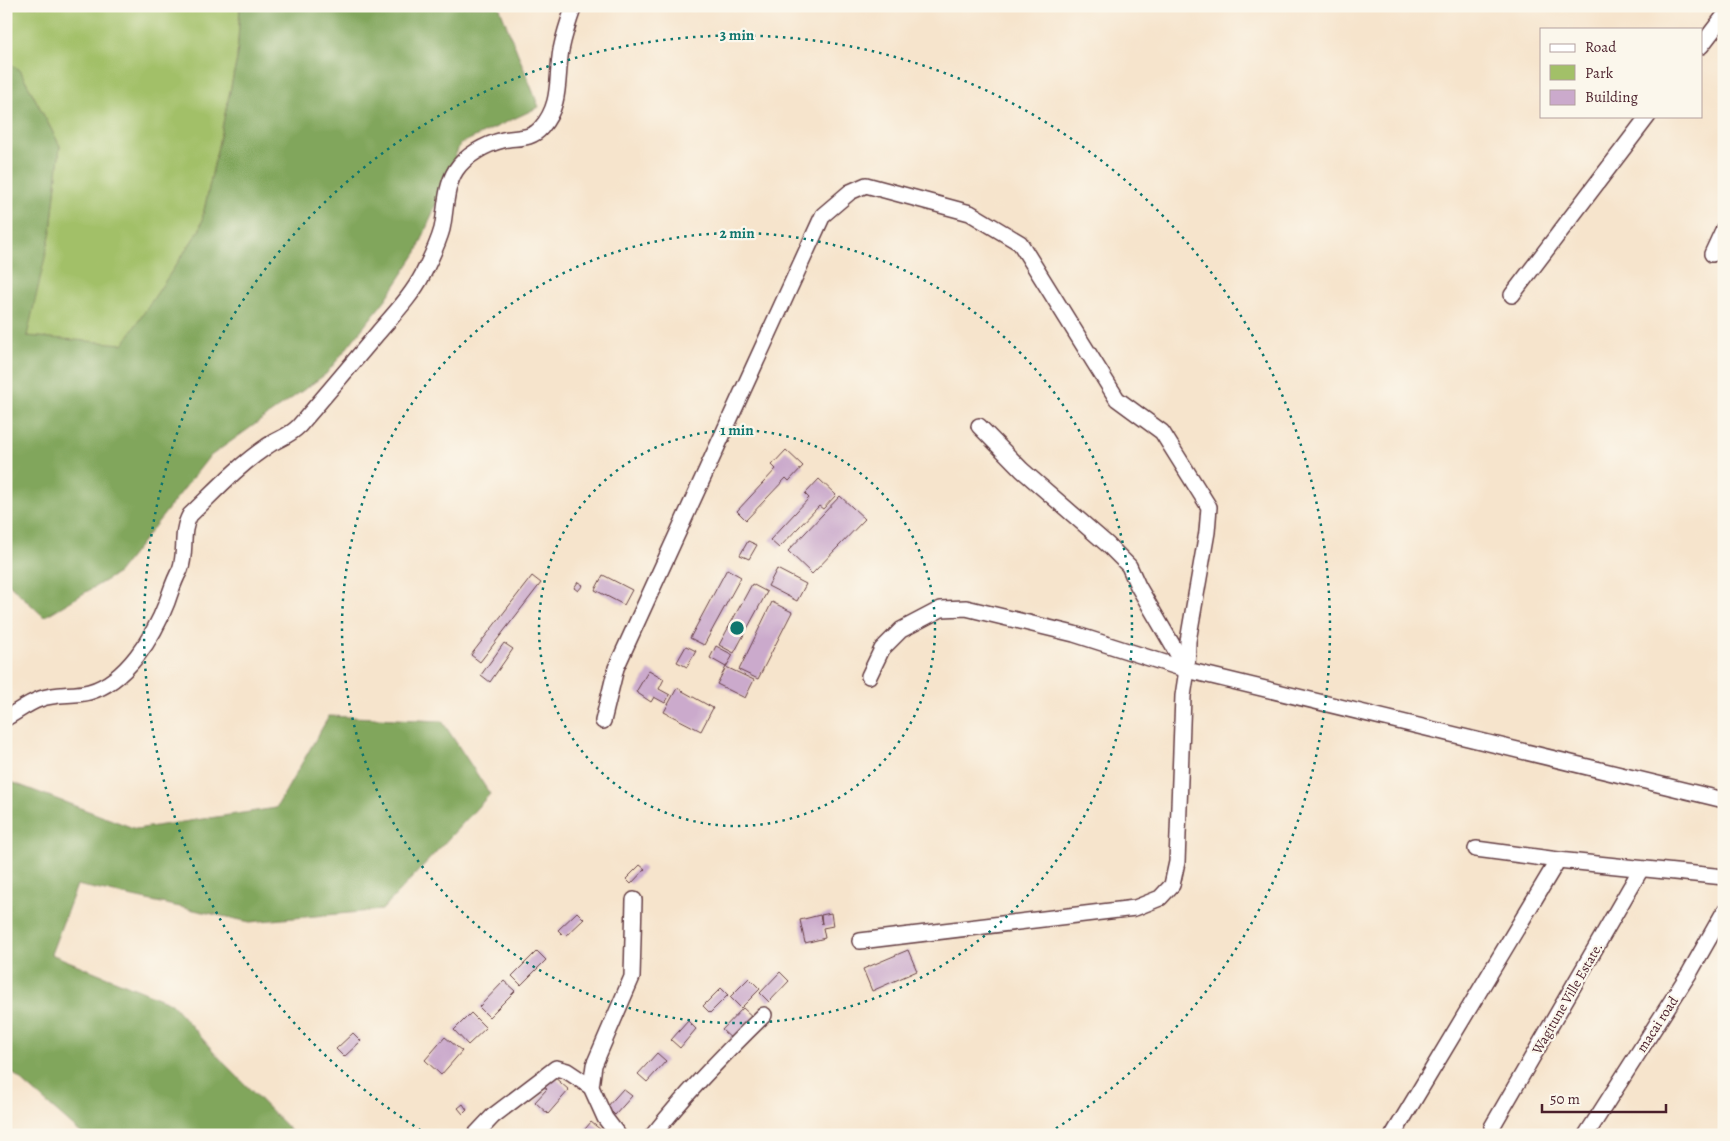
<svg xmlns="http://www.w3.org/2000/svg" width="1730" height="1141" font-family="Alegreya,serif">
<rect width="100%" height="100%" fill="#fbf7ec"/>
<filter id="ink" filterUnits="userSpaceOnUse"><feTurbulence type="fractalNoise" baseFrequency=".02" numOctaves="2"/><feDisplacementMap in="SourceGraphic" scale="10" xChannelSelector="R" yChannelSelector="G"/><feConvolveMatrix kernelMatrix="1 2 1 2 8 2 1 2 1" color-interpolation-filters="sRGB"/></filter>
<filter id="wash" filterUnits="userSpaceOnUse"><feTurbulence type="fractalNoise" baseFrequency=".0096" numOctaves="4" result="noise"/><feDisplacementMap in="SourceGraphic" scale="20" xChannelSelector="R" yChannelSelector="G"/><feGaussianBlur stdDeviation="1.12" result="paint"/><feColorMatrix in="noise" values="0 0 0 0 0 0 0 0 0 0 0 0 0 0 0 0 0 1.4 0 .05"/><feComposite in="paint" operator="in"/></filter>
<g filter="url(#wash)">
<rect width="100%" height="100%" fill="#f6e4cc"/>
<path fill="#a2c068" stroke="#76704a" d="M 6,6 L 240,6 L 237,59 L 200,229 L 123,345 L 26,336 L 51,231 L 60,146 L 20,70 L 6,61 Z"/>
<g fill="#81a65c" stroke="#666244">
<path d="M 240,6 L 499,6 L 539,107 L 460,144 L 417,252 L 386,299 L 326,374 L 209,457 L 118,573 L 44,617 L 6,581 L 6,61 L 20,70 L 60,146 L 51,231 L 27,336 L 123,344 L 200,229 L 237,59 Z"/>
<path d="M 329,716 L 442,721 L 490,794 L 382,910 L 250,922 L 77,885 L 51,954 L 171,1003 L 223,1062 L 295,1135 L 83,1135 L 6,1067 L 6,780 L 136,829 L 276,808 Z"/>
</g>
<g id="blocks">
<g fill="#cbaacc">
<path d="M 786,450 L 803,466 L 789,481 L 786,478 L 746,520 L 737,511 L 776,469 L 772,465 Z"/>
<path d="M 819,479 L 836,495 L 823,509 L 819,506 L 779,548 L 770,540 L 809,498 L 805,494 Z"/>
<path d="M 840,496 L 865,519 L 812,574 L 788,551 Z"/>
<path d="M 748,541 L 757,545 L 749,559 L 740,555 Z"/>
<path d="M 727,569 L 741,577 L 704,645 L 690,638 Z"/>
<path d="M 777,569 L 806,584 L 797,601 L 768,586 Z"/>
<path d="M 603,575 L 632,590 L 624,605 L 595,590 Z"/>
<path d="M 532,576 L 541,583 L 480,662 L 471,655 Z"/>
<path d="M 578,582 L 583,585 L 578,591 L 574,588 Z"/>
<path d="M 752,584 L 767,592 L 734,653 L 719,645 Z"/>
<path d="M 772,602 L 792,612 L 758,679 L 739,670 Z"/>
<path d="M 504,643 L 513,649 L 490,682 L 481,675 Z"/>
<path d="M 686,646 L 696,651 L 687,667 L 677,662 Z"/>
<path d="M 716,646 L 733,655 L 726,667 L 710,658 Z"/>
<path d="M 726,667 L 754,680 L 745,698 L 717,684 Z"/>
<path d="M 649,670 L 664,679 L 659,689 L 670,695 L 665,703 L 654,697 L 651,702 L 636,692 Z"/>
<path d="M 677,688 L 713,708 L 701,731 L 664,712 Z"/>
<path d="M 640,865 L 645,869 L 631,884 L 626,879 Z"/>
<path d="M 577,912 L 584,919 L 565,937 L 558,930 Z"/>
<path d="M 831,913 L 833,926 L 823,928 L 825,938 L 805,943 L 800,920 L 820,915 L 822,924 L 821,915 Z"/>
<path d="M 908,950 L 917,971 L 872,991 L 863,969 Z"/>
<path d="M 537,951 L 546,960 L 521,985 L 512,976 Z"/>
<path d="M 780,972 L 789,981 L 769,1002 L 760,993 Z"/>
<path d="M 749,978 L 760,989 L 741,1008 L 730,997 Z"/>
<path d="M 504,981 L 515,991 L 489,1017 L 479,1007 Z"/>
<path d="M 721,988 L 728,995 L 710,1013 L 703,1006 Z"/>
<path d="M 743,1008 L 755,1019 L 734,1041 L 722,1030 Z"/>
<path d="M 471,1013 L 486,1028 L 468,1045 L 454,1030 Z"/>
<path d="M 688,1021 L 696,1029 L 680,1048 L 671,1040 Z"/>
<path d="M 353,1033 L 361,1041 L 344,1057 L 336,1049 Z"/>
<path d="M 445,1037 L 462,1051 L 441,1075 L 425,1060 Z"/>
<path d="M 657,1053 L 666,1061 L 647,1082 L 638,1074 Z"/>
<path d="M 553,1076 L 569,1090 L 548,1114 L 535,1102 L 547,1089 L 544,1087 Z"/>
<path d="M 623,1089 L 632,1096 L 615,1115 L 607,1107 Z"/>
<path d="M 463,1104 L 467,1110 L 463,1114 L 458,1108 Z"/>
<path d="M 591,1122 L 601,1130 L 597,1135 L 580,1135 Z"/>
</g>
</g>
</g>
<g filter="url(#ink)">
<use href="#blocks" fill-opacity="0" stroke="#643d43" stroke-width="1"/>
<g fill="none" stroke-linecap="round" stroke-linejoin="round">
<g stroke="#643d43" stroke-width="18">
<g id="street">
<path d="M 1701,46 L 1724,16"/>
<path d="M 1712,254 L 1724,228"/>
<path d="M 1512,295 L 1648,116"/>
<path d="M 869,676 L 882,649 L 901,630 L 941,609 L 966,608 L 1074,634 L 1187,670 L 1724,800"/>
<path d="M 6,718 C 17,712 28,703 40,699 C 56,693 73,696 89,692 C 126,682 154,636 167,602 C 171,591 174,580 180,570 C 187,552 180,532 190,515 C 214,492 238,466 266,447 C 278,438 287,438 299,426 C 325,396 351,365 377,334 C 393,315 411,297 423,274 C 430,260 438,244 442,229 C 446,210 445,187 456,170 C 465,156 486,144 503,140 C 516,137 531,140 541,128 C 562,104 556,79 561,50 C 564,35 569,20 574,6"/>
<path d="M 603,721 L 616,668 L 823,215 L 850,192 L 866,185 L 970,213 L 1020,243 L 1117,399 L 1162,432 L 1209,507 L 1207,532 L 1188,641 L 1187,670"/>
<path d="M 1476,849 L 1558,860 L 1724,877"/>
<path d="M 860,941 L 1135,908 L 1160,898 L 1172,885 L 1177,862 L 1183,696 L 1187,670 L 1138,586 L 1129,566 L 1108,545 L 1022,470 L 979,426"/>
<path d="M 1492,1127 L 1641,869"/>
<path d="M 475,1135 L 493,1116 L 556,1068 L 567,1071 L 591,1087"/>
<path d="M 618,1135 L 605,1118 L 591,1087 L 594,1065 L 632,977 L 634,900"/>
<path d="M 653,1135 C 687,1092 725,1053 764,1015"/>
<path d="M 1393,1135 L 1558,860"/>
<path d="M 1586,1135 L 1690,972 L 1724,912"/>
</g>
</g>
<use href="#street" stroke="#fff" stroke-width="15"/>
</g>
</g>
<g fill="none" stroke="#0f766e" stroke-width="2.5" stroke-dasharray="2.5 5">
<circle cx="737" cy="628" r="198"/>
<circle cx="737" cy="628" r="395"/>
<path d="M427 1134A593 593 0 1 1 1047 1134"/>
</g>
<g text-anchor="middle" stroke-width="4.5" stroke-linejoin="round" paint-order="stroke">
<g font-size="14" fill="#4a1f2b" stroke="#fbf7ec">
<text transform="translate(1567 998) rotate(-60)" y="5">Wagitune Ville Estate.</text>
<text transform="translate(1657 1024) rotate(-57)" y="5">macai road</text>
</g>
</g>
<circle cx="737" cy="628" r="8" fill="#0f766e" stroke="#fbf7ec" stroke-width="2.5"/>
<g font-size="15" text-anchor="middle" font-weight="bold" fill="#0f766e" stroke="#fbf7ec" stroke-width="4.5" stroke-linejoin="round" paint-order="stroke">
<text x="737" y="40">3 min</text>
<text x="737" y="238">2 min</text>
<text x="737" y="435">1 min</text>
</g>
<rect width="1730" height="1141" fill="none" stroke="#fbf7ec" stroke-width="25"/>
<rect x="1540" y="28" width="162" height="90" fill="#fbf7ec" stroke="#b4a19f"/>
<rect x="1550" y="44" width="25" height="8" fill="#ffffff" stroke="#b4a19f"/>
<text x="1585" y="52" font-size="15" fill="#4a1f2b">Road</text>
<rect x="1550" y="65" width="25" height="15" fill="#a2c068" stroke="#b4a19f"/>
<text x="1585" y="78" font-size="15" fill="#4a1f2b">Park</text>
<rect x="1550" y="90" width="25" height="15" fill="#cbaacc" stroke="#b4a19f"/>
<text x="1585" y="102" font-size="15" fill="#4a1f2b">Building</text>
<path d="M1542 1104v8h124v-8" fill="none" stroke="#4a1f2b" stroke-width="2.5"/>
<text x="1550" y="1104" font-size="15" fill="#4a1f2b" stroke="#fbf7ec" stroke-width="4" paint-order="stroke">50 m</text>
</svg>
